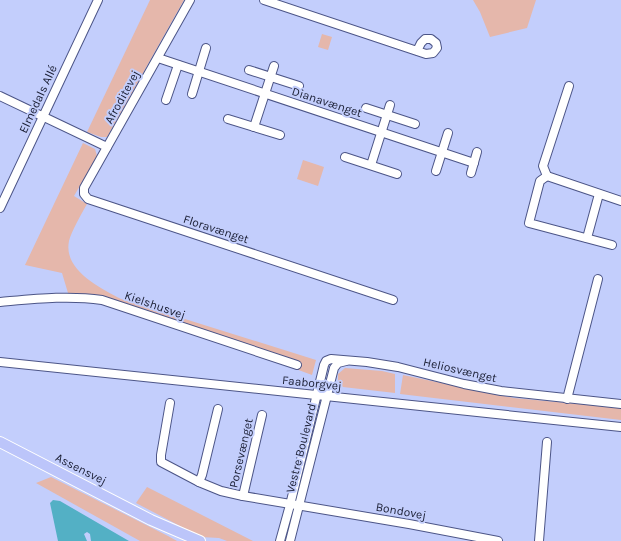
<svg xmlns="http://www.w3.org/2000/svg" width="621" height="541" font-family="Karla,sans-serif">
<rect width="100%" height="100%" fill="#c3cefc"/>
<g fill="#e5b7ab">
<path d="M 150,0 L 184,0 L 107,137 L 101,137 L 87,132 Z"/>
<path d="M 473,0 L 536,0 L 527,28 L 490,37 L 480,12 Z"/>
<path d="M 322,34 L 332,37 L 328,50 L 318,47 Z"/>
<path d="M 83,143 L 95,149 L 97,156 L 74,196 L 87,204 C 82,213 71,232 69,241 C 63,270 100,288 121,299 L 316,360 L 312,375 L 100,296 L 68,293 L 62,273 L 25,265 Z"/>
<path d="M 303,160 L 324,167 L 318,186 L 297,179 Z"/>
<path d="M 345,368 L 382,371 L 395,374 L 395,393 L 343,387 L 338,382 L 338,374 Z"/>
<path d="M 403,375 L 514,398 L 621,408 L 621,420 L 400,394 Z"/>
<path d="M 51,477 L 168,536 L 177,541 L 140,541 L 36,483 Z"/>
<path d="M 147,487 L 253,541 L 227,541 L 219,538 L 201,537 L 136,503 Z"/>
</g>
<path fill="#53b0c5" d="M 53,500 L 60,501 L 129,541 L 91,541 L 90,534 L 87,532 L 84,534 L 87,541 L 58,541 L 50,503 Z"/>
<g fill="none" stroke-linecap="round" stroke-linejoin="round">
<g stroke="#4c5587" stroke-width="10">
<g id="minor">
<path d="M 190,0 L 84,188 L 84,194 L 88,199 L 393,300"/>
<path d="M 264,0 L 426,54 L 433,53 L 437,48 L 436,43 L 431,39 L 425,39 L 421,43 L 417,51"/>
<path d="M 158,58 L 474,163"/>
<path d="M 249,70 L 299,86"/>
<path d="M 192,94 L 206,48"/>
<path d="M 0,96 L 107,147"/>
<path d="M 166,100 L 178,65"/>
<path d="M 366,108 L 415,124"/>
<path d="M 228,119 L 280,135"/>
<path d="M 254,127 L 274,66"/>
<path d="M 345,157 L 397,174"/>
<path d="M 371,165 L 390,105"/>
<path d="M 436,171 L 448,133"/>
<path d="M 471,173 L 477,152"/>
<path d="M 547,176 L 540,181 L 529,223 L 612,245"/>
<path d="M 547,176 L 543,166 L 569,86"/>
<path d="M 547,176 L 621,201"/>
<path d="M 0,208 L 98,0"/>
<path d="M 587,238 L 599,194"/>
<path d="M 0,302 C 34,299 68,295 102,300 L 297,365"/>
<path d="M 0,362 L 621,427"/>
<path d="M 567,399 L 598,279"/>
<path d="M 170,403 L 161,455 L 161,462 L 199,482 L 221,491 L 243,496 L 409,524 L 498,541"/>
<path d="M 199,482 L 202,475 L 218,409"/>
<path d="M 243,496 L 262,415"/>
<path d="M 280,541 L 290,505 L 324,365 L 326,361 L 331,359 L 367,362 L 398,367 L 464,384 L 501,391 L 621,404"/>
<path d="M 290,541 L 334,368 L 338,363 L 346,361"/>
<path d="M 539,541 L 547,442"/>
</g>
</g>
<g stroke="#fff" stroke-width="12">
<path id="major" d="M 0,442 L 151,520 L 200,541"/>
</g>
<use href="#minor" stroke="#fff" stroke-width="8"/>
<use href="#major" stroke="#bcc5fa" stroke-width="10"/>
</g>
<g text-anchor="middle" stroke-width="4" stroke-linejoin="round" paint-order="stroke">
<g font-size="12" fill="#191d32" stroke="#c3cefc">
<text transform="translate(122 97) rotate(-61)" y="4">Afroditevej</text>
<text transform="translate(38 99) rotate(-65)" y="4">Elmedals Allé</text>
<text transform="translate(327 102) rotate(18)" y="4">Dianavænget</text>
<text transform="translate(216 229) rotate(18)" y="4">Floravænget</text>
<text transform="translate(155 305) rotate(19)" y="4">Kielshusvej</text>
<text transform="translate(460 370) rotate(13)" y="4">Heliosvænget</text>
<text transform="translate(312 383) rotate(6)" y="4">Faaborgvej</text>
<text transform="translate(301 448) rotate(-76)" y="4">Vestre Boulevard</text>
<text transform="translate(241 453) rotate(-77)" y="4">Porsevænget</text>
<text transform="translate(81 469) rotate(27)" y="4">Assensvej</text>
<text transform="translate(401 511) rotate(10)" y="4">Bondovej</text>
</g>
</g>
</svg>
